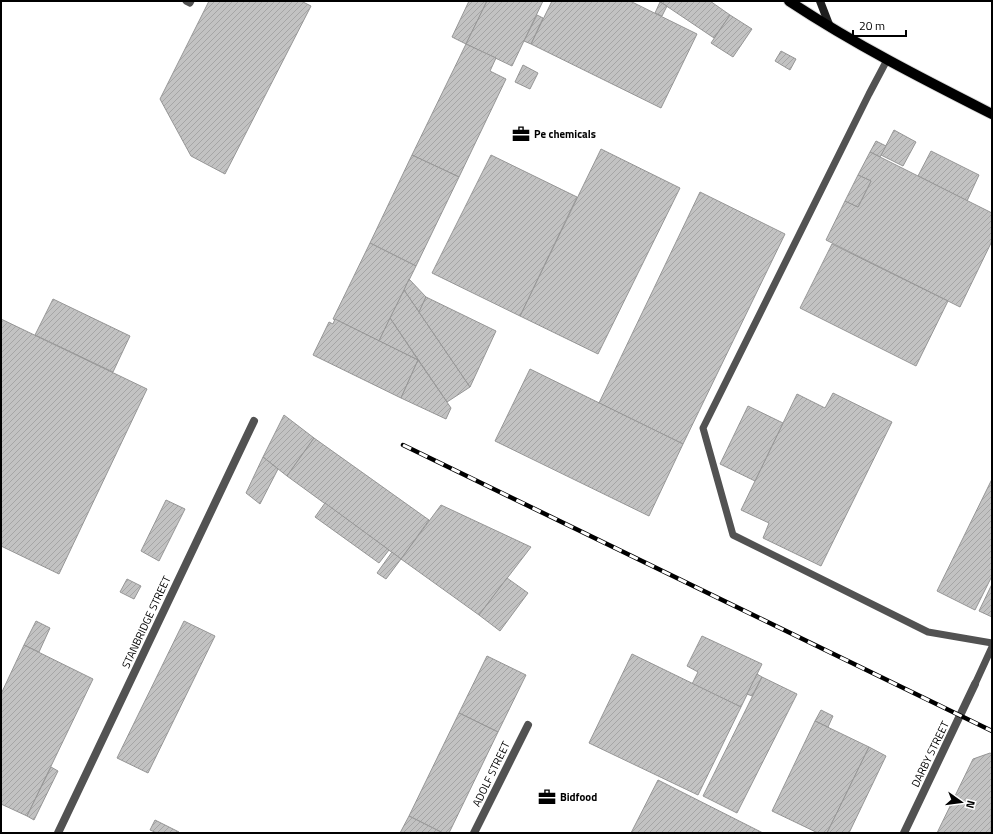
<svg xmlns="http://www.w3.org/2000/svg" width="993" height="834" font-family="'Titillium Web',sans-serif">
<defs>
<pattern id="building-hatch" width="6" height="6" patternUnits="userSpaceOnUse"><rect width="6" height="6" fill="#c2c2c2"/><path d="M-1 1l2-2M0 6l6-6M5 7l2-2" fill="none" stroke="#a5a5a5"/></pattern>
</defs>
<rect width="100%" height="100%" fill="#fff"/>
<g fill="url(#building-hatch)" stroke="#969696">
<path d="M 209,1 L 301,1 L 311,6 L 225,174 L 191,156 L 160,99 Z"/>
<path d="M 469,1 L 487,1 L 466,44 L 452,37 Z"/>
<path d="M 487,1 L 543,1 L 512,66 L 466,44 Z"/>
<path d="M 552,1 L 630,1 L 697,34 L 661,108 L 531,44 Z"/>
<path d="M 659,1 L 710,1 L 730,15 L 714,38 Z"/>
<path d="M 660,2 L 667,6 L 662,16 L 655,13 Z"/>
<path d="M 537,15 L 543,18 L 531,44 L 524,41 Z"/>
<path d="M 730,15 L 752,29 L 733,57 L 711,43 Z"/>
<path d="M 466,44 L 496,58 L 490,71 L 506,79 L 459,177 L 412,155 Z"/>
<path d="M 781,51 L 796,59 L 790,70 L 775,61 Z"/>
<path d="M 523,65 L 538,73 L 530,89 L 515,82 Z"/>
<path d="M 894,130 L 916,142 L 903,166 L 881,155 Z"/>
<path d="M 876,141 L 886,146 L 880,157 L 870,152 Z"/>
<path d="M 601,149 L 680,188 L 598,354 L 520,316 Z"/>
<path d="M 931,151 L 979,175 L 967,201 L 918,176 Z"/>
<path d="M 870,152 L 992,213 L 992,241 L 960,307 L 826,240 L 845,201 L 858,207 L 871,181 L 858,175 Z"/>
<path d="M 412,155 L 459,177 L 416,266 L 370,243 Z"/>
<path d="M 491,155 L 577,197 L 520,316 L 432,273 Z"/>
<path d="M 858,175 L 871,181 L 858,207 L 845,201 Z"/>
<path d="M 700,192 L 785,234 L 683,444 L 599,403 Z"/>
<path d="M 370,243 L 416,266 L 379,341 L 333,319 Z"/>
<path d="M 832,244 L 948,301 L 916,366 L 800,308 Z"/>
<path d="M 409,279 L 426,297 L 419,312 L 404,290 Z"/>
<path d="M 404,290 L 470,387 L 447,402 L 390,318 Z"/>
<path d="M 426,297 L 496,331 L 470,387 L 419,312 Z"/>
<path d="M 53,299 L 130,336 L 113,372 L 35,335 Z"/>
<path d="M 390,318 L 418,360 L 379,341 Z"/>
<path d="M 1,319 L 147,389 L 59,574 L 1,546 Z"/>
<path d="M 335,319 L 418,360 L 401,398 L 313,355 L 329,322 L 333,324 Z"/>
<path d="M 418,360 L 451,408 L 446,419 L 401,398 Z"/>
<path d="M 530,369 L 683,444 L 649,516 L 495,441 Z"/>
<path d="M 833,393 L 892,422 L 821,566 L 763,538 L 769,523 L 741,510 L 797,394 L 825,408 Z"/>
<path d="M 748,406 L 783,423 L 755,481 L 720,464 Z"/>
<path d="M 284,415 L 314,438 L 287,476 L 263,457 Z"/>
<path d="M 314,438 L 429,520 L 401,559 L 287,476 Z"/>
<path d="M 263,457 L 278,469 L 260,504 L 246,493 Z"/>
<path d="M 992,479 L 992,576 L 975,610 L 937,591 Z"/>
<path d="M 166,500 L 185,509 L 159,561 L 141,551 Z"/>
<path d="M 325,503 L 389,550 L 379,563 L 315,517 Z"/>
<path d="M 441,505 L 531,547 L 479,615 L 401,559 Z"/>
<path d="M 392,552 L 401,559 L 386,579 L 377,573 Z"/>
<path d="M 507,578 L 528,593 L 500,631 L 479,615 Z"/>
<path d="M 127,579 L 141,586 L 134,599 L 120,592 Z"/>
<path d="M 992,584 L 992,617 L 979,611 Z"/>
<path d="M 36,621 L 50,628 L 39,652 L 24,645 Z"/>
<path d="M 184,621 L 215,636 L 148,773 L 117,758 Z"/>
<path d="M 702,636 L 762,664 L 741,707 L 692,684 L 698,672 L 687,666 Z"/>
<path d="M 24,645 L 93,679 L 27,816 L 1,804 L 1,694 Z"/>
<path d="M 632,654 L 741,707 L 698,795 L 589,743 Z"/>
<path d="M 487,656 L 526,675 L 498,732 L 459,713 Z"/>
<path d="M 757,674 L 762,677 L 752,696 L 747,694 Z"/>
<path d="M 762,677 L 797,694 L 737,813 L 703,796 Z"/>
<path d="M 821,710 L 833,716 L 828,727 L 815,721 Z"/>
<path d="M 459,713 L 498,732 L 449,833 L 443,833 L 409,816 Z"/>
<path d="M 815,721 L 869,747 L 827,833 L 818,833 L 772,811 Z"/>
<path d="M 869,747 L 886,756 L 849,833 L 827,833 Z"/>
<path d="M 990,753 L 992,754 L 991,833 L 937,833 L 973,759 Z"/>
<path d="M 51,767 L 58,771 L 34,820 L 27,816 Z"/>
<path d="M 658,780 L 763,833 L 631,833 Z"/>
<path d="M 409,816 L 443,833 L 400,833 Z"/>
<path d="M 155,820 L 179,832 L 179,833 L 157,833 L 150,830 Z"/>
</g>
<g fill="none" stroke-linecap="round" stroke-linejoin="round">
<g stroke="#dbdbdb" stroke-width="12">
<path id="primary" d="M 789,1 C 854,44 923,79 992,114"/>
</g>
<g stroke="#525252" stroke-width="7">
<path d="M 186,1 L 190,3 L 191,1"/>
<path d="M 887,60 L 869,94 L 703,428 L 733,535 L 928,632 L 992,643"/>
<path d="M 975,684 L 992,647"/>
</g>
<g stroke="#525252" stroke-width="8">
<path d="M 58,833 L 254,421"/>
<path d="M 474,833 L 528,725"/>
<path d="M 904,833 L 975,684"/>
</g>
<path stroke="#1f1f1f" stroke-width="8" d="M 820,1 L 830,27"/>
<use href="#primary" stroke="#000" stroke-width="10"/>
<g stroke="#000" stroke-width="4.5">
<path id="rail" d="M 403,445 L 992,731"/>
</g>
<use href="#rail" stroke="#fff" stroke-width="3" stroke-dasharray="9" stroke-linecap="butt"/>
</g>
<defs>
<g id="office-bare" transform="scale(1.38)"><path d="M-6-3h4V-5.5h4V-3h4V5H-6ZM-1-4.5V-3h2v-1.5ZM-6 0V1H6V0Z" fill="#000" stroke="#fff" stroke-width="2.5" paint-order="stroke"/></g>
</defs>
<g fill-rule="evenodd">
<use href="#office-bare" x="521" y="134"/>
<use href="#office-bare" x="547" y="797"/>
</g>
<g text-anchor="middle" stroke-width="3.5" stroke-linejoin="round" paint-order="stroke">
<g font-size="11" font-weight="bold" fill="#000" stroke="#fff" text-anchor="start">
<text x="534" y="138">Pe chemicals</text>
<text x="560" y="801">Bidfood</text>
</g>
<g font-size="11" fill="#000" stroke="#fff">
<text transform="translate(146 622) rotate(-65)" y="4">STANBRIDGE STREET</text>
<text transform="translate(930 754) rotate(-64)" y="4">DARBY STREET</text>
<text transform="translate(491 774) rotate(-64)" y="4">ADOLF STREET</text>
</g>
</g>
<rect width="993" height="834" fill="none" stroke="#000000" stroke-width="4"/>
<g transform="translate(961 802) rotate(104)" stroke="#ffffff" stroke-width="3" paint-order="stroke">
<path d="M0-3L7 15L0 10L-7 15Z" fill="#000000"/>
<text y="-6" font-size="11" font-weight="bold" text-anchor="middle" fill="#000000">N</text>
</g>
<path d="M853 30v6h53v-6" fill="none" stroke="#000000" stroke-width="2"/>
<text x="859" y="30" font-size="12" fill="#000000" stroke="#ffffff" stroke-width="3" paint-order="stroke">20 m</text>
</svg>
